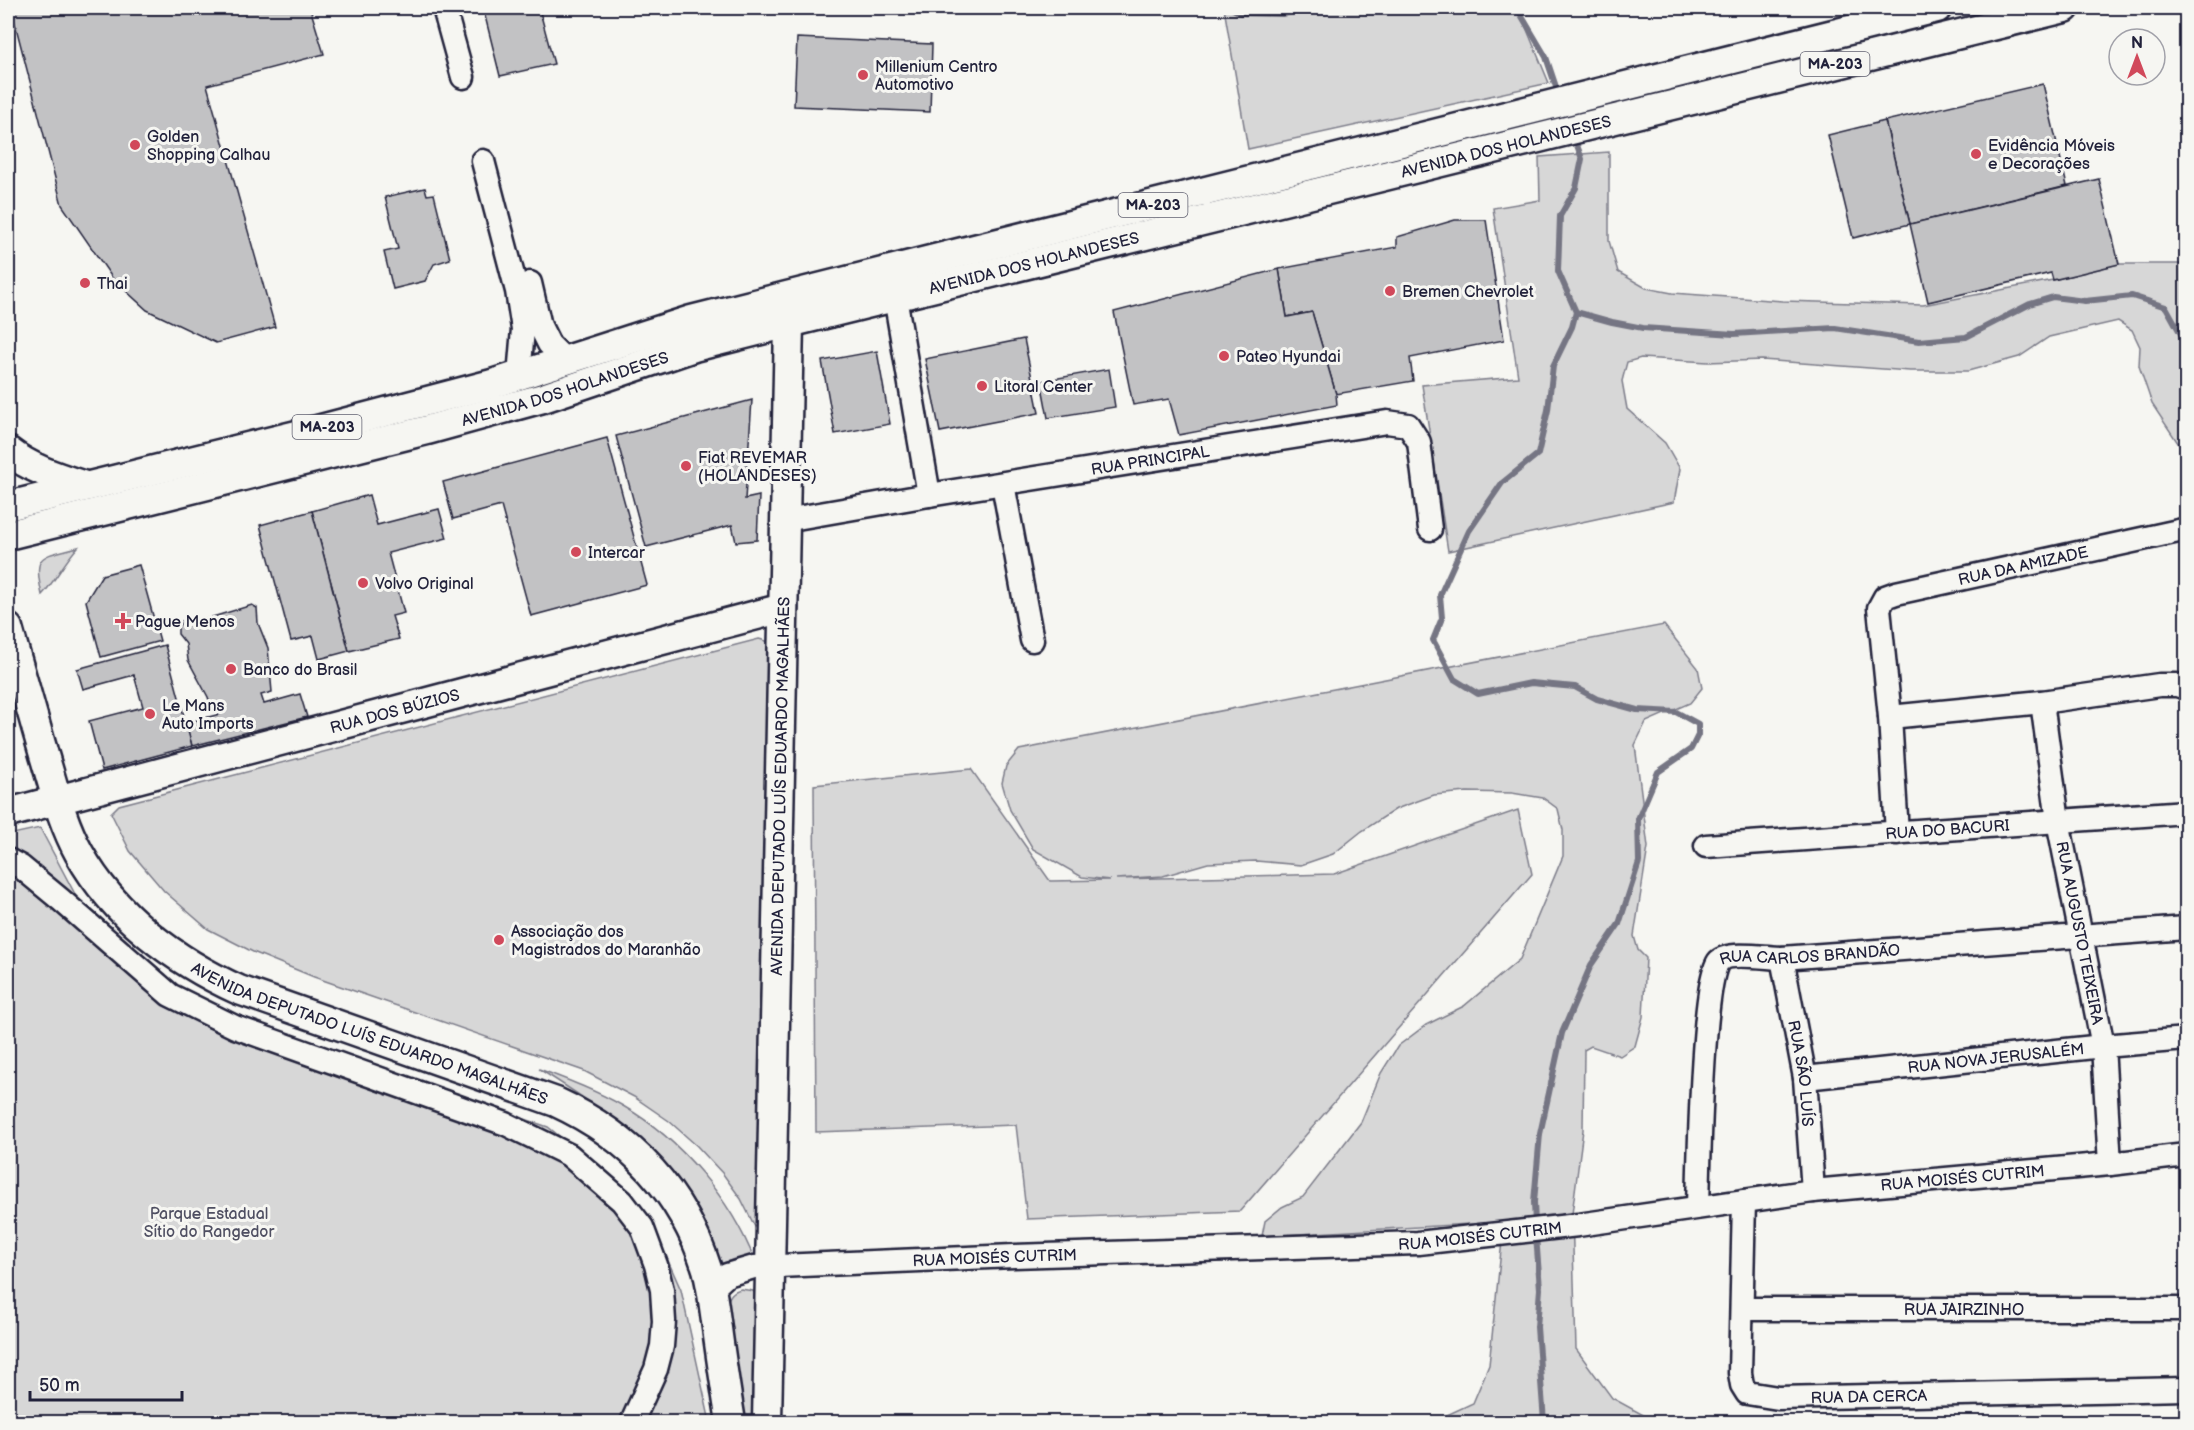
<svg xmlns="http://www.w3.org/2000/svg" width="2194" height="1430" font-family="'Balsamiq Sans',sans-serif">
<rect width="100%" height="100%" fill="#f6f6f2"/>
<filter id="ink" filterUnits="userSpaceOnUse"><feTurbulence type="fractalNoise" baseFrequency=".0167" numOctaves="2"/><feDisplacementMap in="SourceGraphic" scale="12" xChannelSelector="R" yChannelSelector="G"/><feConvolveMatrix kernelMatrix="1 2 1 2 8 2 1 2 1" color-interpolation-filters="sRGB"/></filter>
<g filter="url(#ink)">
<g fill="#d7d7d7" stroke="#7c7c89" stroke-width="1.5">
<path d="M 1224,8 L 1518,8 L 1549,83 L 1248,149 Z"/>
<path d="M 1609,152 L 1609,241 L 1618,272 L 1646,288 L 1672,293 L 1783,301 L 1923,305 L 2053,280 L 2119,264 L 2186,264 L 2186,455 L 2152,404 L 2139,366 L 2140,347 L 2132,330 L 2118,321 L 2049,337 L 2019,357 L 1968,371 L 1910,371 L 1762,360 L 1708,362 L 1641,358 L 1627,362 L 1622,381 L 1627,409 L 1665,443 L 1680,469 L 1674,502 L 1448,551 L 1422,385 L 1518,377 L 1493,208 L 1540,200 L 1539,157 Z"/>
<path d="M 78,547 C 64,562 56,580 42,595 C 33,553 40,557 78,547 Z"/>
<path d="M 1664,625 L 1698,668 L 1702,688 L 1690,703 L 1646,722 L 1635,745 L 1648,847 L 1634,936 L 1638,950 L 1646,958 L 1643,1017 L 1635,1046 L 1620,1056 L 1591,1046 L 1584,1050 L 1583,1130 L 1572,1214 L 1576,1349 L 1612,1398 L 1656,1422 L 1432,1422 L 1473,1403 L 1489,1365 L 1504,1222 L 1262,1236 L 1265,1221 L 1282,1207 L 1303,1197 L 1361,1122 L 1381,1073 L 1398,1046 L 1426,1025 L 1464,1006 L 1520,959 L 1563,856 L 1563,830 L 1558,809 L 1543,798 L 1512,793 L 1467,792 L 1434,795 L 1396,809 L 1362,831 L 1333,854 L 1301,865 L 1256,861 L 1208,863 L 1163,876 L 1116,879 L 1334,874 L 1518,810 L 1532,874 L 1240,1211 L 1027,1219 L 1016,1125 L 816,1132 L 814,785 L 971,769 L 1050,881 L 1110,880 L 1082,877 L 1033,849 L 1010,810 L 1002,783 L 1006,766 L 1019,750 Z"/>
<path d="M 759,639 L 766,641 L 773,647 L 760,1237 L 741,1199 L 723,1174 L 697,1146 L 669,1121 L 634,1097 L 584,1071 L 314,977 L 253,952 L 208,929 L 164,891 L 130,851 L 111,813 L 119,805 Z"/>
<path d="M 40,828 L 84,911 L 169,989 L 213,1011 L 548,1127 L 627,1191 L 654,1229 L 681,1290 L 710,1422 L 8,1422 L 8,835 Z"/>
<path d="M 539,1069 C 568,1080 597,1091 623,1106 C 681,1139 731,1200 755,1261 L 734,1259 L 720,1265 C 714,1246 708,1226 698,1209 C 661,1146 599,1107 539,1069 Z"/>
<path d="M 741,1289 L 753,1291 L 757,1297 L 753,1422 L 742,1422 L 727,1304 C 729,1296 732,1291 741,1289 Z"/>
</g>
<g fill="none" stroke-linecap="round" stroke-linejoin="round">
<g stroke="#757583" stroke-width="6">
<path d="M 1231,8 L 1240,13 L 1282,14 L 1307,8"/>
<path d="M 1517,8 L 1546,57 L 1559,96"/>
<path d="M 1574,137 L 1582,159 L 1576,188 L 1560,216 L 1558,271 L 1576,312 L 1612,322 L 1643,328 L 1734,334 L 1835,328 L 1919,341 L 1966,337 L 2030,304 L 2053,297 L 2085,301 L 2132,296 L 2166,307 L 2181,334 L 2186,348"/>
<path d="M 1535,1224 L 1534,1202 L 1540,1134 L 1562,1033 L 1591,965 L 1619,924 L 1639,862 L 1638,819 L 1658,772 L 1691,749 L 1698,735 L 1698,724 L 1676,712 L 1637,710 L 1597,699 L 1575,687 L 1531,683 L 1478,694 L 1454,679 L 1433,640 L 1442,618 L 1440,595 L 1469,531 L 1502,483 L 1538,454 L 1548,410 L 1553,366 L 1572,327 L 1576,312"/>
<path d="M 1536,1235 L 1540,1289 L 1537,1327 L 1544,1422"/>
</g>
</g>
<g fill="#c2c2c4" stroke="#22223b" stroke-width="1.5">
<path d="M 11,8 L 310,8 L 324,54 L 207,85 L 275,327 L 216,343 L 147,310 L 113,279 L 62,205 Z"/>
<path d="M 483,8 L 539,8 L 554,64 L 500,76 Z"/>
<path d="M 797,38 L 932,44 L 930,112 L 794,106 Z"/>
<path d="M 2043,84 L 2067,186 L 1910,224 L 1885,121 Z"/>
<path d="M 1885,121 L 1910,224 L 1853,238 L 1828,135 Z"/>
<path d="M 2099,179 L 2119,264 L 2053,280 L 2051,273 L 1928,302 L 1910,224 Z"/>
<path d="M 425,188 L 427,195 L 434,194 L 450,259 L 434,264 L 425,281 L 393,289 L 384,252 L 398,249 L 385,197 Z"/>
<path d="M 1455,220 L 1486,220 L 1504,340 L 1410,358 L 1413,381 L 1336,394 L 1312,312 L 1287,317 L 1279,269 L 1397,247 L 1397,237 Z"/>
<path d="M 1279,269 L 1287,317 L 1312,312 L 1336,394 L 1337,405 L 1179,435 L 1169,399 L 1133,405 L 1114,312 Z"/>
<path d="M 1024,339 L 1039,413 L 940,432 L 925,359 Z"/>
<path d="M 877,351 L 890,424 L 835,434 L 822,361 Z"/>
<path d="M 1109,369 L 1115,407 L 1048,418 L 1041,381 Z"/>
<path d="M 752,400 L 745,499 L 759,496 L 757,540 L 736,542 L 732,525 L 646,547 L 616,436 Z"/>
<path d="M 607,438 L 647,585 L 531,616 L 501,506 L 453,519 L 443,482 Z"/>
<path d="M 369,495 L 377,525 L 439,509 L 447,538 L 388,553 L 404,613 L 392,616 L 399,639 L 349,651 L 312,511 Z"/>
<path d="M 312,511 L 349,651 L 319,659 L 313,636 L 291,641 L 260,525 Z"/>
<path d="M 139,565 L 160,641 L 101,657 L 86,601 L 102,575 Z"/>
<path d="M 252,605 L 257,608 L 258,623 L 268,648 L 272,692 L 261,695 L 264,704 L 300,694 L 307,717 L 192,746 L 186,723 L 220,714 L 218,707 L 212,709 L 208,697 L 188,660 L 186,644 L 178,634 L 178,627 L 182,621 L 206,619 Z"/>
<path d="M 165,645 L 192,746 L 102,770 L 89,721 L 143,707 L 134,675 L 83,689 L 77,669 Z"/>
</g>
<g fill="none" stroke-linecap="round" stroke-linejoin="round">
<g stroke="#22223b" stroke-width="27">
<g id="minor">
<path d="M 444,8 L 463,77"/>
<path d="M 483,161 L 517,291 L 523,329 L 519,376"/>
<path d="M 530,283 L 540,326 L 549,344 L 566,361"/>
<path d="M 895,297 L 929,495"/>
<path d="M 1003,484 L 1032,640"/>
<path id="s1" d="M 785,520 L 929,495 L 1387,422 L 1408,425 L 1419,442 L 1430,529"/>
<path id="s2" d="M 2042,702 L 2058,821 L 2103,1046 L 2110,1164"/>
<path d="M 1890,717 L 2042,702 L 2159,685 L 2177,685 L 2186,688"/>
<path id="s3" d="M 1897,833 L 1890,717 L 1879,608 L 1885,597 L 1896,593 L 2183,530"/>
<path id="s4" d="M 1706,846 L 2186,812"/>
<path d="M 8,860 L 21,867 L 61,900 L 170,995 L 235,1027 L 506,1124 L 569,1155 L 622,1201 L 642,1227 L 656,1265 L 662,1290 L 664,1321 L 662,1346 L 656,1369 L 632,1422"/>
<path id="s5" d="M 1782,958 L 1805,1078 L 1813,1191"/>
<path id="s6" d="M 1805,1078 L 2103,1046 L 2186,1039"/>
<path id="s7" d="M 1744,1201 L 1740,1373 L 1742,1385 L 1747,1393 L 1778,1398 L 2186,1389"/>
<path id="s8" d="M 1698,1207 C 1699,1173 1702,978 1719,961 C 1729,951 1768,958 1782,958 L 2186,928"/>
<path id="s9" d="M 711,1290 L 727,1275 L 754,1267 L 1014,1256 L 1418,1243 L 1578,1225 L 1813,1191 L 2110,1164 L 2186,1155"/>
<path id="s10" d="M 1742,1309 L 2186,1309"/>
</g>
</g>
<g stroke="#22223b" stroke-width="33">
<g id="major">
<path d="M 8,451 C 31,469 57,477 85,486"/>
<path d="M 8,506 L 317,430 L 492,384 L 691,320 L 1937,8"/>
<path id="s11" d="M 8,535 L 427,430 L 543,398 L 694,347 L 789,323 L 2065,8"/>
<path id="s12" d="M 8,628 C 20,670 32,713 44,755 C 54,788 62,822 79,853 C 114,916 175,961 239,990 L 556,1102 C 630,1136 682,1191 707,1269 C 712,1288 714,1308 717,1328 C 721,1359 726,1391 731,1422"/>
<path id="s13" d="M 8,813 L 783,608"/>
<path id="s14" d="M 767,1422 L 789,323 L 777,310"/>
</g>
</g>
<use href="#minor" stroke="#f6f6f2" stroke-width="22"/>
<use href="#major" stroke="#f6f6f2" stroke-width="28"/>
</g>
</g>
<g fill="#d1495b" stroke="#f6f6f2" stroke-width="2">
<circle cx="863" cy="75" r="6"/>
<circle cx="135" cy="145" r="6"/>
<circle cx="1976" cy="154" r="6"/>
<circle cx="85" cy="283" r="6"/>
<circle cx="1390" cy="291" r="6"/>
<circle cx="1224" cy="356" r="6"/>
<circle cx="982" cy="386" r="6"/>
<circle cx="686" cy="466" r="6"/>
<circle cx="576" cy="552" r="6"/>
<circle cx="363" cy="583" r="6"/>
<path d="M120 612h6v6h6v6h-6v6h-6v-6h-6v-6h6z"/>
<circle cx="231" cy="669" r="6"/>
<circle cx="150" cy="714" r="6"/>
<circle cx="499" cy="940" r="6"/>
</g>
<g text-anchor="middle" stroke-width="6" stroke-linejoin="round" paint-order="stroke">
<g fill="#f6f6f2" stroke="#626272" stroke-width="1.5">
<rect x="1800.5" y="52" width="69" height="24" rx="4.5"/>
<rect x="1118.5" y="193" width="69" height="24" rx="4.5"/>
<rect x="292.5" y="415" width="69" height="24" rx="4.5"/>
</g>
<g font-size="15" font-weight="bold" fill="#22223b">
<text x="1835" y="69">MA-203</text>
<text x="1153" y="210">MA-203</text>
<text x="327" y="432">MA-203</text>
</g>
<g font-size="16" fill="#22223b" stroke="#f6f6f2" text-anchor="start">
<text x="875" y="72">Millenium Centro<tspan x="875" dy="18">Automotivo</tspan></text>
<text x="147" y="142">Golden<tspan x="147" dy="18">Shopping Calhau</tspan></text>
<text x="1988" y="151">Evidência Móveis<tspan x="1988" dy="18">e Decorações</tspan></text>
<text x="97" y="289">Thai</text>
<text x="1402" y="297">Bremen Chevrolet</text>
<text x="1236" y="362">Pateo Hyundai</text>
<text x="994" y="392">Litoral Center</text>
<text x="698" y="463">Fiat REVEMAR<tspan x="698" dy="18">(HOLANDESES)</tspan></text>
<text x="588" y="558">Intercar</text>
<text x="375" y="589">Volvo Original</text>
<text x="135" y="627">Pague Menos</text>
<text x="243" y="675">Banco do Brasil</text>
<text x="162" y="711">Le Mans<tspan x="162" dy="18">Auto Imports</tspan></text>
<text x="511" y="937">Associação dos<tspan x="511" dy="18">Magistrados do Maranhão</tspan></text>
</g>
<g font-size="16" fill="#22223b" stroke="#f6f6f2">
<text dy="6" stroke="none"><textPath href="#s11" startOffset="1548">AVENIDA DOS HOLANDESES</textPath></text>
<text dy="6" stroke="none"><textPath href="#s11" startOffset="1062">AVENIDA DOS HOLANDESES</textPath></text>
<text dy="6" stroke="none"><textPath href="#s11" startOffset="576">AVENIDA DOS HOLANDESES</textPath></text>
<text dy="6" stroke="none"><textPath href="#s1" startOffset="370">RUA PRINCIPAL</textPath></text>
<text dy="6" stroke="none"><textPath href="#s3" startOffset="380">RUA DA AMIZADE</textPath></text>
<text dy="6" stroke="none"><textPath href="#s13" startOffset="400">RUA DOS BÚZIOS</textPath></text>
<text dy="6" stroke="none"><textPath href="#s14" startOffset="636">AVENIDA DEPUTADO LUÍS EDUARDO MAGALHÃES</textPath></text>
<text dy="6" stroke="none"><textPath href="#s4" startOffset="242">RUA DO BACURI</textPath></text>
<text dy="6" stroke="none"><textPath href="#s2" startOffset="234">RUA AUGUSTO TEIXEIRA</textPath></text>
<text dy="6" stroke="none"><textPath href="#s8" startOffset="340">RUA CARLOS BRANDÃO</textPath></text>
<text dy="6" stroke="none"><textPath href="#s12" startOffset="588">AVENIDA DEPUTADO LUÍS EDUARDO MAGALHÃES</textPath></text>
<text dy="6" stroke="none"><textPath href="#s6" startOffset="192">RUA NOVA JERUSALÉM</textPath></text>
<text dy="6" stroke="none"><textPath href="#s5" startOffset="117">RUA SÃO LUÍS</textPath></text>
<text dy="6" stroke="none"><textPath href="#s9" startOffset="1263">RUA MOISÉS CUTRIM</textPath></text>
<text dy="6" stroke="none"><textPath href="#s9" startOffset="777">RUA MOISÉS CUTRIM</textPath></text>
<text dy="6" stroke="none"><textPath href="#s9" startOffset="291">RUA MOISÉS CUTRIM</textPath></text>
<text dy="6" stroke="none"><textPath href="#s10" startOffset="222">RUA JAIRZINHO</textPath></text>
<text dy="6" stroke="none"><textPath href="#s7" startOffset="316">RUA DA CERCA</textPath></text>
</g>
<g font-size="16" fill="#4f4f62" stroke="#f6f6f2">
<text x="209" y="1219">Parque Estadual<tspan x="209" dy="18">Sítio do Rangedor</tspan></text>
</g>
</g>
<rect width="2194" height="1430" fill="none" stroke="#f6f6f2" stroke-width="30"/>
<rect x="15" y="15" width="2164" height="1400" fill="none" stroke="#22223b" stroke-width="2" filter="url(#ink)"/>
<g transform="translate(2137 57)"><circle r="28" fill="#f6f6f2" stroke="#a1a1a9" stroke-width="1.5"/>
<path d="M0-4.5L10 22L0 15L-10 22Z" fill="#d1495b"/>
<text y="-9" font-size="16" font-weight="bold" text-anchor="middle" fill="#22223b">N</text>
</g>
<path d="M30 1391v9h152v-9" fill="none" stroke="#22223b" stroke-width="3"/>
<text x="39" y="1391" font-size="18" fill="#22223b" stroke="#f6f6f2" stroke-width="4.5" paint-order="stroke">50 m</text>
</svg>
